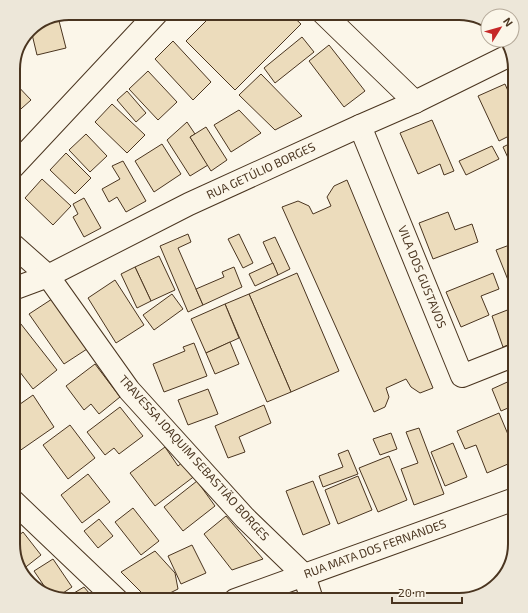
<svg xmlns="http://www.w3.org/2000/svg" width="528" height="613" font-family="'Exo 2',sans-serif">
<rect width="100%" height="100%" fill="#fbf6e9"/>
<g fill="#ecdcbc" stroke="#4a3520">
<path d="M 69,13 L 92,13 L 65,20 L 63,15 Z"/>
<path d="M 214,13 L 289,13 L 301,24 L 235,90 L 186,41 Z"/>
<path d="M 58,17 L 66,48 L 37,55 L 31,30 L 32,27 Z"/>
<path d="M 302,37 L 314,52 L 275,83 L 264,68 Z"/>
<path d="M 173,41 L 211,82 L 193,100 L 155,59 Z"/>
<path d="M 329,45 L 365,91 L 344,107 L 309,61 Z"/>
<path d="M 148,71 L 177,102 L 158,120 L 129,89 Z"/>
<path d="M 261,74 L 302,116 L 275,130 L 239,95 Z"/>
<path d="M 13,81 L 31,100 L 13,116 Z"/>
<path d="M 505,84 L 515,107 L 515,140 L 513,134 L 499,141 L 478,96 Z"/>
<path d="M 127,91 L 146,113 L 136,122 L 117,100 Z"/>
<path d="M 112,104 L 145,135 L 127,153 L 95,122 Z"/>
<path d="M 239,110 L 261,133 L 231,152 L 214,125 Z"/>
<path d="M 432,120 L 454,171 L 444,175 L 440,164 L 418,174 L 400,133 Z"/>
<path d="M 187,122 L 195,134 L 190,137 L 208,165 L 190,176 L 167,140 Z"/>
<path d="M 206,127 L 227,160 L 211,171 L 190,137 Z"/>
<path d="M 86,134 L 107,156 L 90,172 L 69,150 Z"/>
<path d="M 515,141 L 515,157 L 509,160 L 503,147 Z"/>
<path d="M 162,144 L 181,174 L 154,192 L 135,161 Z"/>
<path d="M 492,146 L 499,159 L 466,175 L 459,161 Z"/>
<path d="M 66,153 L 91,178 L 75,194 L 50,170 Z"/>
<path d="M 123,161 L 146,201 L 126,212 L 117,197 L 109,202 L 102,189 L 120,179 L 112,166 Z"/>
<path d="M 42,179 L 71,206 L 53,225 L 25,198 Z"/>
<path d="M 347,180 L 433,388 L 420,393 L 411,387 L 406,379 L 386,388 L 389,397 L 385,407 L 374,412 L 282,207 L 298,201 L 309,206 L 313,214 L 331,206 L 327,197 L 334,186 Z"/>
<path d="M 84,198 L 101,228 L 84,237 L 73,217 L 78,214 L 73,204 Z"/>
<path d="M 448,212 L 455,230 L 472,224 L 478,242 L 433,259 L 419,223 Z"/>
<path d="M 188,234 L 191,242 L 178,248 L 203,305 L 188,312 L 160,246 Z"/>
<path d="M 239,234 L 253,263 L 243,268 L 228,239 Z"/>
<path d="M 275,237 L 290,269 L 278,275 L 263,242 Z"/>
<path d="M 515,243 L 515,278 L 508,280 L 496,250 Z"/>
<path d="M 159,256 L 175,290 L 151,301 L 135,267 Z"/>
<path d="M 273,263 L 278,275 L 255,286 L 249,274 Z"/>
<path d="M 135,267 L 151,301 L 137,308 L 121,274 Z"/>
<path d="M 234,267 L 242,287 L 203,305 L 196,289 L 224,277 L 222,272 Z"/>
<path d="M 297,273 L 339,371 L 291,392 L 249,294 Z"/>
<path d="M 493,273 L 499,289 L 481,296 L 489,315 L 461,327 L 446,292 Z"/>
<path d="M 115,280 L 144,325 L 116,343 L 88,298 Z"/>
<path d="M 172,294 L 183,309 L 154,330 L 143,315 Z"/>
<path d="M 249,294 L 291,392 L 267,402 L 225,304 Z"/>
<path d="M 52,299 L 87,349 L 64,364 L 29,314 Z"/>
<path d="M 225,304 L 239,338 L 206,353 L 191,319 Z"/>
<path d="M 510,309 L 515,322 L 515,342 L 503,347 L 492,316 Z"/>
<path d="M 17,319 L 57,370 L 33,389 L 13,363 L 13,323 Z"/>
<path d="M 230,342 L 239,364 L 215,374 L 206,353 Z"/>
<path d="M 194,343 L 207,376 L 164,392 L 153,364 L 185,351 L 183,347 Z"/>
<path d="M 95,364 L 120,397 L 99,414 L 91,404 L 84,410 L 66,386 Z"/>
<path d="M 514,379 L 515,405 L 501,411 L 492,389 Z"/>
<path d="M 208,389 L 218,414 L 188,425 L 178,400 Z"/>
<path d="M 33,395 L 54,427 L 15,454 L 13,452 L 13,409 Z"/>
<path d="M 264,405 L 271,423 L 239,437 L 245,452 L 228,458 L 215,426 Z"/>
<path d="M 120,407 L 143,436 L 119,454 L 114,448 L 105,455 L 87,432 Z"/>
<path d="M 515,412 L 515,433 L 508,415 Z"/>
<path d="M 499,413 L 515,451 L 515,461 L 487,473 L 476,445 L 465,449 L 457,431 Z"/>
<path d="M 70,425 L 95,458 L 68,479 L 43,445 Z"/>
<path d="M 419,428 L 444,494 L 414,505 L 401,469 L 418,463 L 406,432 Z"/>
<path d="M 391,433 L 397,449 L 380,455 L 373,439 Z"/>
<path d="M 453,443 L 467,477 L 445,486 L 431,452 Z"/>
<path d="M 165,447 L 178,466 L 185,460 L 196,475 L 155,506 L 130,473 Z"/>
<path d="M 348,450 L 358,474 L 323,487 L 319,476 L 343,467 L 338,454 Z"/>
<path d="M 389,456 L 407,500 L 378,512 L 359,468 Z"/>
<path d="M 88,474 L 110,502 L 82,523 L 61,495 Z"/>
<path d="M 358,476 L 372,510 L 338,524 L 325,490 Z"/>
<path d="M 197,481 L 215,506 L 183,531 L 164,507 Z"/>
<path d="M 313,481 L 330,524 L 303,535 L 286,491 Z"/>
<path d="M 133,508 L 159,541 L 141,555 L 115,522 Z"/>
<path d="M 226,516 L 263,559 L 232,570 L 204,534 Z"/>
<path d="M 99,519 L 113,536 L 98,548 L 84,531 Z"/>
<path d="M 23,532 L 41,555 L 22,570 L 13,544 L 13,540 Z"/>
<path d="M 192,545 L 206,573 L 181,584 L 168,556 Z"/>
<path d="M 155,551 L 175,573 L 178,589 L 156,600 L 149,600 L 121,572 Z"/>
<path d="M 53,559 L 72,587 L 57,597 L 51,596 L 34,571 Z"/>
<path d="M 84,587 L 95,600 L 64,599 Z"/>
</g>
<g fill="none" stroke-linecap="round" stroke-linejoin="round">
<g stroke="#4a3520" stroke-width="24">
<g id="minor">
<path d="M 323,13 L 415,102"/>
<path d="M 360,126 L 462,376 L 515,355"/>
<path d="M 13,167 L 157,13"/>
<path d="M 13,245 L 48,276 L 129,390 L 245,518 L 304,575 L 312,600"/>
<path d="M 13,289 L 48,276 L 189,204 L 360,126 L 415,102 L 510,55"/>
<path d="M 13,501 L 117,600"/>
<path d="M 235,600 L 515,499"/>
</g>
</g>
<use href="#minor" stroke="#fbf6e9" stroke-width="22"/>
</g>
<g text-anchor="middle" stroke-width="3" stroke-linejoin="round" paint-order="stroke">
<g font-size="12" fill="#4a3520" stroke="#fbf6e9">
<text transform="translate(261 171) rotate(-25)" y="4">RUA GETÚLIO BORGES</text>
<text transform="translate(422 277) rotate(68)" y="4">VILA DOS GUSTAVOS</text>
<text transform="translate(194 458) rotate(48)" y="4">TRAVESSA JOAQUIM SEBASTIÃO BORGES</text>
<text transform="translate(375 549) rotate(-20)" y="4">RUA MATA DOS FERNANDES</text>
</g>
</g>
<path d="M0 0H528V613H0ZM69 20H459A49 49 0 0 1 508 69V544A49 49 0 0 1 459 593H69A49 49 0 0 1 20 544V69A49 49 0 0 1 69 20Z" fill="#ede7d9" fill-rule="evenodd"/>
<path fill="none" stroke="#4a3520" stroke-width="2" d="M69 20H459A49 49 0 0 1 508 69V544A49 49 0 0 1 459 593H69A49 49 0 0 1 20 544V69A49 49 0 0 1 69 20Z"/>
<g transform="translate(500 28) rotate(53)"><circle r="19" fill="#fbf6e9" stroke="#b4a999"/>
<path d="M0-3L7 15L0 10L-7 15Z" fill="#c62828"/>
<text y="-6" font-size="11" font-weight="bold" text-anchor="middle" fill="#4a3520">N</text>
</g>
<path d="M392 597v6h70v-6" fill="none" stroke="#4a3520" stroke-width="2"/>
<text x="398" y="597" font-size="12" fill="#4a3520" stroke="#fbf6e9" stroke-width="3" paint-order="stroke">20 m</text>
</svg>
